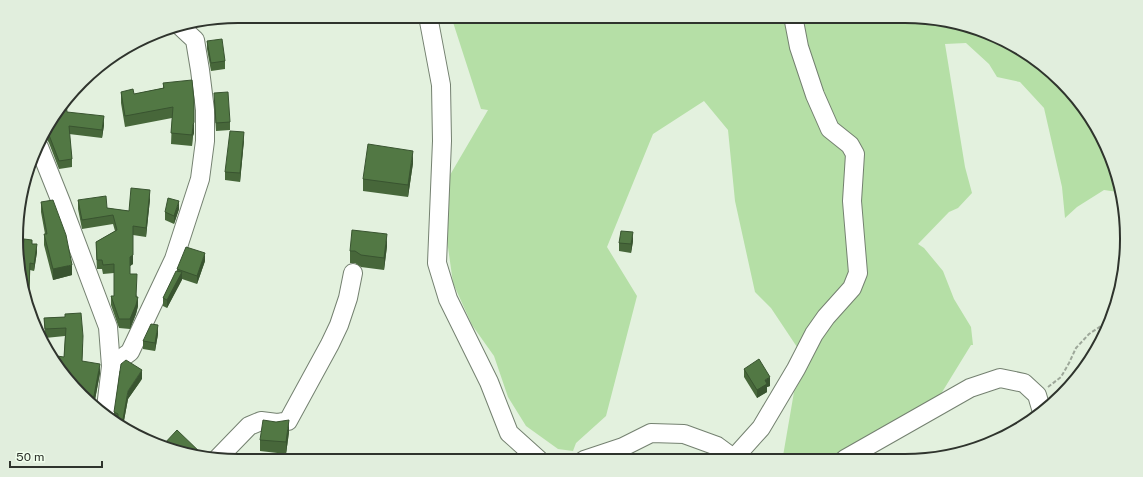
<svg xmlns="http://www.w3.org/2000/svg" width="1143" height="477" font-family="'Public Sans',sans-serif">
<rect width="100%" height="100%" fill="#e3f1de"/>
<path fill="#b5dfa6" d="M 451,16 L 904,16 L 976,28 L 1051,71 L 1104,140 L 1118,192 L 1104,190 L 1077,207 L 1065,218 L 1062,187 L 1044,108 L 1020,82 L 997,77 L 989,64 L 966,43 L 945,44 L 965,167 L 972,193 L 958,208 L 949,212 L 918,244 L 924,248 L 943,271 L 954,299 L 971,327 L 973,345 L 971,345 L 936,402 L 898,423 L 835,459 L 796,459 L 783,456 L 794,392 L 809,365 L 771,308 L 755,292 L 735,201 L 728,130 L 704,101 L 653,134 L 607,247 L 637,296 L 606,416 L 576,443 L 573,451 L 558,449 L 526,426 L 508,397 L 494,356 L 472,325 L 453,283 L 446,233 L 450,175 L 488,110 L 481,109 Z"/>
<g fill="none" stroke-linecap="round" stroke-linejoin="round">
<g stroke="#748170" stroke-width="20">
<g id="minor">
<path d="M 428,16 L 441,85 L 442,141 L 437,263 L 448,299 L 489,382 L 509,433 L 539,460"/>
<path d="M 39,147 L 61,202 L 108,327 L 111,366 L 105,416"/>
<path d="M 111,366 L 130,352 L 174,259 L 200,179 L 205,141 L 205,110 L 200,70 L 195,40 L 180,26"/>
<path d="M 218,458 L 249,426 L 261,421 L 277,423 L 288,421 L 330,344 L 339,325 L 348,298 L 353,273"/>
<path d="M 734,458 L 761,428 L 796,369 L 814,334 L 826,317 L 852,288 L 858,273 L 852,201 L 855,154 L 850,145 L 830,129 L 815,95 L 799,47 L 793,16"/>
<path d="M 845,459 L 970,388 L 1000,378 L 1024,383 L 1037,395 L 1042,412"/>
<path d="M 584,460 L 623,447 L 651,433 L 684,434 L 717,446 L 736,460"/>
</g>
</g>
<path stroke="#9da799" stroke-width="2" stroke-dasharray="4 2" stroke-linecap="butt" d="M 1048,387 L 1061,377 L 1069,363 L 1076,348 L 1089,334 L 1110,320"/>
<use href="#minor" stroke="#fff" stroke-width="18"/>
</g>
<g fill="#47673a">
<path d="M 207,41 L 225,61 L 225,69 L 211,71 L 207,49 Z"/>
<path d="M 163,83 L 194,133 L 193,136 L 192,146 L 171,144 L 172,118 L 125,127 L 121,103 L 121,92 L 134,94 L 163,88 Z"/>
<path d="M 214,101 L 230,122 L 230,130 L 216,131 Z"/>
<path d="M 67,112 L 104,125 L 102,138 L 69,134 L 72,159 L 72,167 L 59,169 L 49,143 L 45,136 L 43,136 L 46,127 Z"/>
<path d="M 244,140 L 240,182 L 225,180 L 225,172 Z"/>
<path d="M 413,163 L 408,197 L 363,191 L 363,179 Z"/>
<path d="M 150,199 L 146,237 L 133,235 L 133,264 L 130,266 L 130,274 L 137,297 L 138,306 L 136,314 L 130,329 L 119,328 L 111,305 L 111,296 L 114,296 L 114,273 L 103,274 L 102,269 L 97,269 L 96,251 L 96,242 L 115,231 L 113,224 L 82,229 L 78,209 L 78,200 L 107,208 L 129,211 Z"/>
<path d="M 41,202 L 72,275 L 53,280 L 44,245 L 44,234 L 45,234 L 41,212 Z"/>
<path d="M 18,209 L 21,210 L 19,224 L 18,224 Z"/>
<path d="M 179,209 L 174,224 L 165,220 L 165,212 Z"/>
<path d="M 633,241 L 631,253 L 619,251 L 619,243 Z"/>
<path d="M 32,244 L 37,252 L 34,271 L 30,270 L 29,297 L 27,297 L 20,282 L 21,265 Z"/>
<path d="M 387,246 L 384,270 L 361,267 L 355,263 L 350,263 L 350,251 Z"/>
<path d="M 205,261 L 197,284 L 182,279 L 167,308 L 163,306 L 163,298 L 177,271 L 177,269 Z"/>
<path d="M 65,317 L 83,345 L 82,361 L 100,373 L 94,405 L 54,363 L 64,357 L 65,336 L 45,338 L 44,318 Z"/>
<path d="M 158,334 L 155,351 L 143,349 L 143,341 Z"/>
<path d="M 744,369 L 770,386 L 767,387 L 767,392 L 757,398 L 744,377 Z"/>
<path d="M 142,379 L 128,399 L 123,426 L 118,423 L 118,422 L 114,420 L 114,412 Z"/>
<path d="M 289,432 L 286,454 L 260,451 L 260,440 Z"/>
</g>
<g fill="#395430">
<path d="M 104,116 L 104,125 L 102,138 L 102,130 Z"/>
<path d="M 194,122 L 194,133 L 193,136 L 192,146 L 193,125 Z"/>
<path d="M 244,132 L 244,140 L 240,182 L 240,173 Z"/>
<path d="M 413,151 L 413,163 L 408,197 L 408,185 Z"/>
<path d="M 150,190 L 150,199 L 146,237 L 146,228 Z"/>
<path d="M 179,201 L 179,209 L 174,224 L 174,216 Z"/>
<path d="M 21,202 L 21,210 L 19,224 L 19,216 Z"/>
<path d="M 133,226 L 133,264 L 130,266 L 130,257 Z"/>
<path d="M 633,232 L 633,241 L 631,253 L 631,244 Z"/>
<path d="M 387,234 L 387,246 L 384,270 L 384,258 Z"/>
<path d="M 37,244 L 37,252 L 34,271 L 34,264 Z"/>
<path d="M 205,253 L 205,261 L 197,284 L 197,276 Z"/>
<path d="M 72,265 L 72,275 L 53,280 L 53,269 Z"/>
<path d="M 182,272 L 182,280 L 167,308 L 167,300 Z"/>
<path d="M 138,297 L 138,306 L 136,314 L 130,329 L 130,319 L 136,304 Z"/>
<path d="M 158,325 L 158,334 L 155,351 L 155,343 Z"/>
<path d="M 100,364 L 100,373 L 94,405 L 93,404 L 93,401 Z"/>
<path d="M 142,370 L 142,379 L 128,399 L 123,426 L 122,425 L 128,391 Z"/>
<path d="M 770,377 L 770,386 L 767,387 L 767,392 L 757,398 L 757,390 L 765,380 Z"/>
<path d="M 289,420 L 289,432 L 286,454 L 286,442 Z"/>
</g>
<g fill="#527844" stroke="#395430">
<path d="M 222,39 L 225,61 L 211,63 L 207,41 Z"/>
<path d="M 192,80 L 194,100 L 194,122 L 193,125 L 192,135 L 171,133 L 173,107 L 125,116 L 121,92 L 133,89 L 134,94 L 164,88 L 163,83 Z"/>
<path d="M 228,92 L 230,122 L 216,123 L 214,93 Z"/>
<path d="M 66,102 L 67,112 L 104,116 L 102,130 L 69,126 L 72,159 L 59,161 L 49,135 L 45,129 L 46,127 Z"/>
<path d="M 230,131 L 244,132 L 240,173 L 225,172 Z"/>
<path d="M 368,144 L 413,151 L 408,185 L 363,179 Z"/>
<path d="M 131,188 L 150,190 L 146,228 L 133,226 L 133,255 L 130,257 L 130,274 L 137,274 L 136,297 L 138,297 L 136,305 L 130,319 L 119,319 L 111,296 L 114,296 L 114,264 L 103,265 L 102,260 L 97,260 L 96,242 L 117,230 L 113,215 L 82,220 L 78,200 L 106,196 L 107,208 L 129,211 Z"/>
<path d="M 168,198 L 179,201 L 174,216 L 165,212 Z"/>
<path d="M 53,200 L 66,235 L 72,265 L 53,269 L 44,234 L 47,234 L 41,202 Z"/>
<path d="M 20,202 L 19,216 L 18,215 L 18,209 Z"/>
<path d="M 352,230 L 387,234 L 384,258 L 361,255 L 355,251 L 350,251 Z"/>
<path d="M 621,231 L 633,232 L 631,244 L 619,243 Z"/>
<path d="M 24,239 L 32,240 L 32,244 L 37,244 L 34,264 L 30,263 L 29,290 L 24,290 L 20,282 L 20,264 L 21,265 Z"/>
<path d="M 186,247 L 205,253 L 197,276 L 177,269 Z"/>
<path d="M 176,271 L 182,272 L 167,300 L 163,298 Z"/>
<path d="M 81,313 L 83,336 L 82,361 L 100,364 L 93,401 L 89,400 L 54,363 L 57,356 L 64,357 L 66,328 L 45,329 L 44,318 L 65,317 L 65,314 Z"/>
<path d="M 151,324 L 158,325 L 155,343 L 143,341 Z"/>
<path d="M 759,359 L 770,377 L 765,380 L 767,384 L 757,390 L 744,369 Z"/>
<path d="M 126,360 L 142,370 L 128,391 L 122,425 L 118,423 L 118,414 L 114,412 L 121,364 Z"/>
<path d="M 263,420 L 276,422 L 289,420 L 286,442 L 260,440 Z"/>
<path d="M 177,430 L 203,455 L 167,449 L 163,445 Z"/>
<path d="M 293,454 L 310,457 L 309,461 L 292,461 Z"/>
</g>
<path d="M0 0H1143V477H0ZM238 23H905A215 215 0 0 1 1120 238V239A215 215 0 0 1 905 454H238A215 215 0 0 1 23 239V238A215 215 0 0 1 238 23Z" fill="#e1eedd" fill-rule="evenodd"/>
<path fill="none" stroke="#2f342d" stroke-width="2" d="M238 23H905A215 215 0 0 1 1120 238V239A215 215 0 0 1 905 454H238A215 215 0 0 1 23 239V238A215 215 0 0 1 238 23Z"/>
<path d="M10 461v6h92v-6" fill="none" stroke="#2f342d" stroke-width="2"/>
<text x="16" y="461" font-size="12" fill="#2f342d" stroke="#f0feec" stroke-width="3" paint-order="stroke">50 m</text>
</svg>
